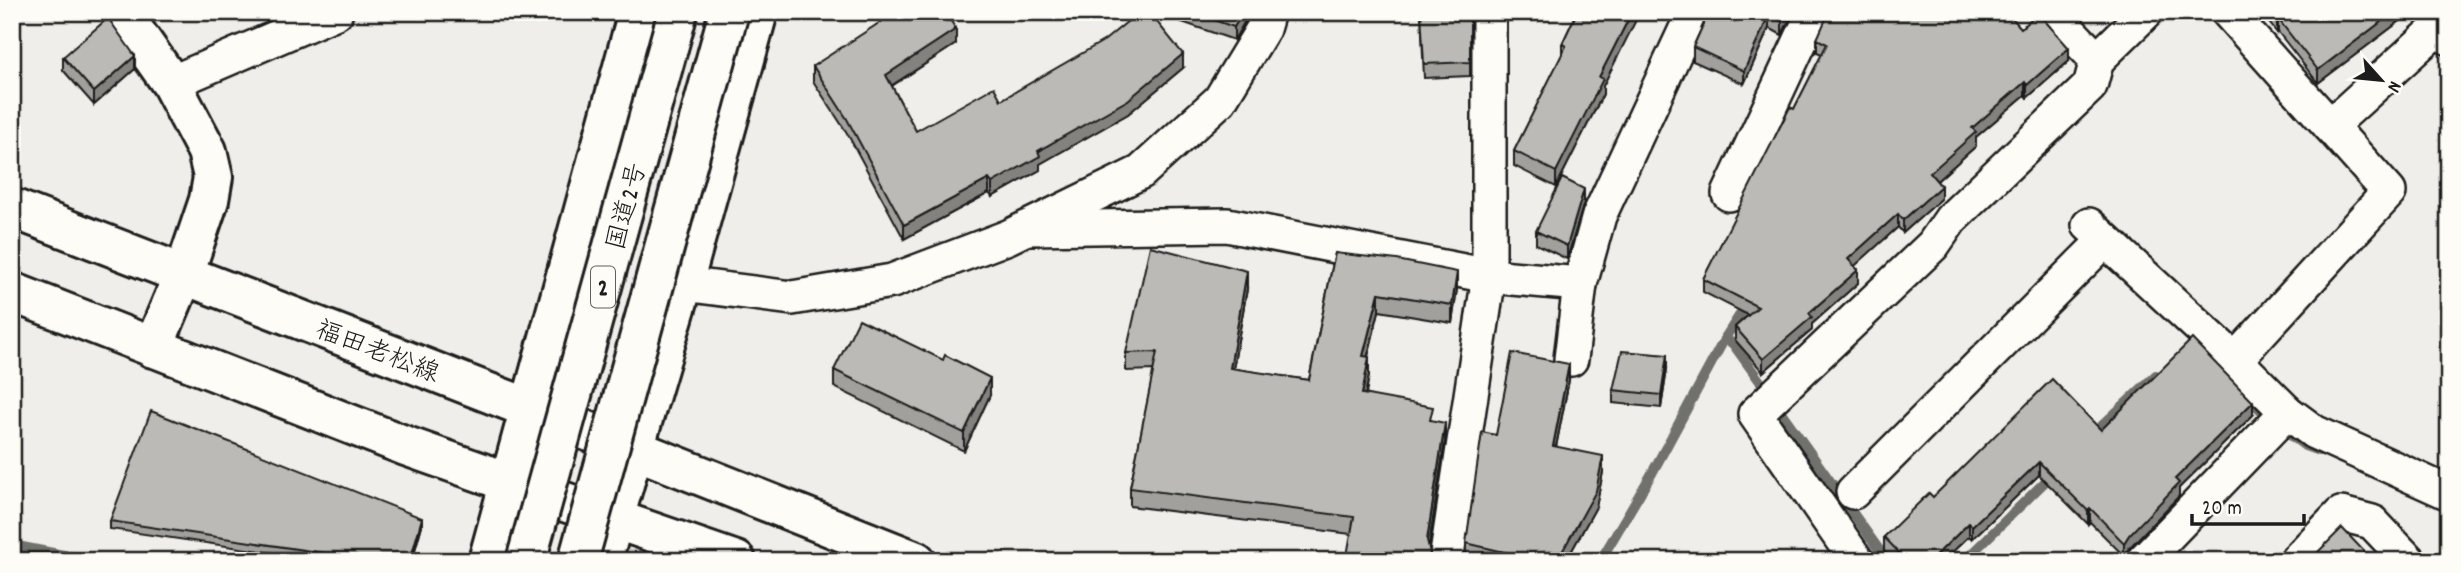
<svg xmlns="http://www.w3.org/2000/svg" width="2461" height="573" font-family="Dekko,'Klee One',sans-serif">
<rect width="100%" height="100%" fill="#f0eeea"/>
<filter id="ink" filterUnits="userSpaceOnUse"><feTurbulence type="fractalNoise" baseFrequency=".0143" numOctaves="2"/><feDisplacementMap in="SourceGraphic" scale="14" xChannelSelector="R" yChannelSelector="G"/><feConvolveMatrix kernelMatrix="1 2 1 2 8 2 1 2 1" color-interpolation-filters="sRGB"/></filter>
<g filter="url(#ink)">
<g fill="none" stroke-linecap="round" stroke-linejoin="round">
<g stroke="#706f6d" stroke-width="10">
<path d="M 1725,338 L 1733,344 L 1762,384"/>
<path d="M 2243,393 L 2261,410"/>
<path d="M 1781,412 L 1887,561"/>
<path d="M 2289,434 L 2305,446 L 2319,451"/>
<path d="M 2091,436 L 2156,375"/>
<path d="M 12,545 L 94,561"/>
<path d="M 1600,561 L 1651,475 L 1725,338 L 1748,302"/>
<path d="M 1964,561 L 2055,472"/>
</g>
<g stroke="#1c1c1c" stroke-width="38">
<g id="minor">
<path d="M 2051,12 L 2097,60"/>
<path d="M 2228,12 L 2330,126"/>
<path d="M 2449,38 L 2440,26 L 2330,126 L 2389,192 L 2235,360 L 2287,412 L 2314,432 L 2449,493"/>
<path d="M 171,83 L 336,12"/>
<path d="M 1729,194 L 1814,12"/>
<path d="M 2089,225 L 2235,360"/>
<path d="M 1028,228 L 1227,225 L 1489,276 L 1580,284 L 1599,216 L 1694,12"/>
<path d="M 683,284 L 792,298 L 892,281 L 1008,237 L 1141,172 L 1220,100 L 1263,29 L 1268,12"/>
<path d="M 1571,359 L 1580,284"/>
<path d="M 1853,492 L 2105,240"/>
<path d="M 1446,561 L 1489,276 L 1489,12"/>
<path d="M 1857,561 L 1755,414 L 1933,245 L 1951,219 L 2090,86 L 2097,60 L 2146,12"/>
<path d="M 2143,561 L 2287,412"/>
<path d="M 2296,561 L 2341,514 L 2372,522 L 2409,561"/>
</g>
</g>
<g stroke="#1c1c1c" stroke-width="44">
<g id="tertiary">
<path d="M 121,12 L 171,83 L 207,151 L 213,177 L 209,200 L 184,274 L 153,348"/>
<path d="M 634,449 L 916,561"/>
<path d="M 513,484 L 736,561"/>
</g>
</g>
<g stroke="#1c1c1c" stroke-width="44">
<g id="secondary">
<path d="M 12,208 L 634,449 L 602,561"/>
<path d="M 12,292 L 406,446 L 511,483 L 521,512"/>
</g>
</g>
<g stroke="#1c1c1c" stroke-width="44">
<g id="trunk">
<path d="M 634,449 L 683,284 L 758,12"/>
<path d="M 488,561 L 638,12"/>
</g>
</g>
<use href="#minor" stroke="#fdfcf7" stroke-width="33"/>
<use href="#tertiary" stroke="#fdfcf7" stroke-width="38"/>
<use href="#secondary" stroke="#fdfcf7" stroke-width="38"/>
<use href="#trunk" stroke="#fdfcf7" stroke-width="38"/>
<g stroke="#1c1c1c" stroke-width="44" stroke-linecap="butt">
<g id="trunk-bridge">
<path d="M 526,561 L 678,12"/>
<path d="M 578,561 L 729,12"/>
</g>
</g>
<use href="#trunk-bridge" stroke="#fdfcf7" stroke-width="38"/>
</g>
<g fill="#a1a09d" stroke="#1c1c1c" stroke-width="2">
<path d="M 1179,12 L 1248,12 L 1245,21 L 1234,40 L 1179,21 Z"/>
<path d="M 1421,12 L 1470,12 L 1470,76 L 1424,78 Z"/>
<path d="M 1577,12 L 1603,86 L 1603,94 L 1556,187 L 1514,166 L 1514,151 L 1562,55 L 1562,44 Z"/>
<path d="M 1709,12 L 1793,12 L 1782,35 L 1769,28 L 1744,84 L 1693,61 L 1693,47 Z"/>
<path d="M 2261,12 L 2412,12 L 2318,83 L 2278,32 L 2277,33 Z"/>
<path d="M 2021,28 L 2069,61 L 2027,98 L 2025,95 L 1976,137 L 1976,146 L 1937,181 L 1941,199 L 1903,233 L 1898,227 L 1854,266 L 1858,283 L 1812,324 L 1812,330 L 1763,372 L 1735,340 L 1735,327 L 1748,315 L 1703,292 L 1703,279 L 1794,109 L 1822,54 L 1817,52 L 1817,39 Z"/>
<path d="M 956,44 L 892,86 L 916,131 L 1001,100 L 1183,68 L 1128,114 L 1040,164 L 1040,170 L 992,197 L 989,193 L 904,239 L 847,133 L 813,81 L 813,66 Z"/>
<path d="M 63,57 L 135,69 L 94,105 L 63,70 Z"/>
<path d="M 1584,202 L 1567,259 L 1536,244 L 1536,231 Z"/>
<path d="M 1335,253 L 1457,289 L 1452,323 L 1379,311 L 1368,357 L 1369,375 L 1366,394 L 1433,421 L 1445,441 L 1429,547 L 1430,561 L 1351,534 L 1130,506 L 1130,488 L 1154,370 L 1126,371 L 1126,353 L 1247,289 L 1233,369 L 1309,380 Z"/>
<path d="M 1667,369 L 1661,408 L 1613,403 L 1613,390 Z"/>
<path d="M 834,370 L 990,395 L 964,451 L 834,387 Z"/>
<path d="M 1569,380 L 1556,447 L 1603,472 L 1596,507 L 1566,561 L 1472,561 L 1466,559 L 1466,543 L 1496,435 Z"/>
<path d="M 2253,415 L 2179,488 L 2179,496 L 2129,548 L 2124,556 L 2090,522 L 2088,524 L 2039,475 L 1972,539 L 1969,536 L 1943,561 L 1894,561 L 1884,551 L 1884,537 L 1933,497 L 2101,430 Z"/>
<path d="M 110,521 L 422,525 L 412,561 L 328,561 L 110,529 Z"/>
</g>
<g fill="#83827f" stroke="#1c1c1c" stroke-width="2">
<path d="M 1243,12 L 1248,12 L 1245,21 L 1234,40 L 1234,27 Z"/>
<path d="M 1632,12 L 1640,12 L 1603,86 L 1603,94 L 1556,187 L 1556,172 L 1599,77 Z"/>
<path d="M 1787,12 L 1793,12 L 1782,35 L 1782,22 Z"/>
<path d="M 2394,12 L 2412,12 L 2318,83 L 2318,70 Z"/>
<path d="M 1769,15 L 1769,28 L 1744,84 L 1744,71 Z"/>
<path d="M 2278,19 L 2278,32 L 2277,33 L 2277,20 Z"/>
<path d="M 956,29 L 956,44 L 886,89 L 886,75 Z"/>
<path d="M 2069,48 L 2069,61 L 2027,98 L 2027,85 Z"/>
<path d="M 1183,54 L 1183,68 L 1128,114 L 1040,164 L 1040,170 L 992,197 L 992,183 Z"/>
<path d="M 135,56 L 135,69 L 94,105 L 94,92 Z"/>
<path d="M 2025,82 L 2025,95 L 1976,137 L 1976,146 L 1930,187 L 1930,173 L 1972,128 Z"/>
<path d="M 989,179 L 989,193 L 904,239 L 904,225 Z"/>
<path d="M 1941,186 L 1941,199 L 1903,233 L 1903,220 Z"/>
<path d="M 1584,189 L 1584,202 L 1567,259 L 1567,246 Z"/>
<path d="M 1898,214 L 1898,227 L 1848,272 L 1848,259 Z"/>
<path d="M 1858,270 L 1858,283 L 1812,324 L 1812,330 L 1763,372 L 1763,359 L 1809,313 Z"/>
<path d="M 1247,271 L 1247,289 L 1230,386 L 1230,368 Z"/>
<path d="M 1457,272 L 1457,289 L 1452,323 L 1452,305 Z"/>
<path d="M 1379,293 L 1379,311 L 1363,374 L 1363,356 Z"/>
<path d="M 1667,355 L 1667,369 L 1661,408 L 1661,395 Z"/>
<path d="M 1369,357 L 1369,375 L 1362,411 L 1362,394 Z"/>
<path d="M 1569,364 L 1569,380 L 1553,462 L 1553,446 Z"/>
<path d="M 990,378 L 990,395 L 964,451 L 964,433 Z"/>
<path d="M 2253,402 L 2253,415 L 2179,488 L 2179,496 L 2129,548 L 2124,556 L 2124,543 L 2129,535 L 2175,479 Z"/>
<path d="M 1445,423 L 1445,441 L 1427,558 L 1427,540 Z"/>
<path d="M 1603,456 L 1603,472 L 1596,507 L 1566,561 L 1557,561 Z"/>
<path d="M 2039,462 L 2039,475 L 1972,539 L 1972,526 Z"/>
<path d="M 2090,508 L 2090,522 L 2088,524 L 2088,511 Z"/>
<path d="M 422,518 L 422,525 L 412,561 L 410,561 Z"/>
<path d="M 1969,523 L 1969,536 L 1943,561 L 1930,561 Z"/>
</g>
<g fill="#bbbab6" stroke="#1c1c1c" stroke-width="2">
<path d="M 896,12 L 945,12 L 956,29 L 886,75 L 916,131 L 994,87 L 1001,100 L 1105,40 L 1139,12 L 1149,12 L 1183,54 L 1128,100 L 1038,151 L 1040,156 L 992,183 L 989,179 L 904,225 L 847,119 L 813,66 Z"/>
<path d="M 1191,12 L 1243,12 L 1234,27 Z"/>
<path d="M 1421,12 L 1470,12 L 1470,62 L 1424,64 Z"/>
<path d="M 1577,12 L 1632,12 L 1599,77 L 1603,79 L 1556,172 L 1514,151 L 1566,46 L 1562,44 Z"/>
<path d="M 1709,12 L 1787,12 L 1782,22 L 1769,15 L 1744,71 L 1693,47 Z"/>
<path d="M 1829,12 L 2007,12 L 2021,28 L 2038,13 L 2069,48 L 2027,85 L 2025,82 L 1972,128 L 1976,132 L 1930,173 L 1941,186 L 1903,220 L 1898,214 L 1848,259 L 1858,270 L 1809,313 L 1812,317 L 1763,359 L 1735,327 L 1758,307 L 1703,279 L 1790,107 L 1794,109 L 1827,44 L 1817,39 Z"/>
<path d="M 2271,12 L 2394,12 L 2318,70 L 2278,19 L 2277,20 Z"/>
<path d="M 108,18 L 135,56 L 94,92 L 63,57 Z"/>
<path d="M 1562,178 L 1584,189 L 1567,246 L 1536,231 Z"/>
<path d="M 1150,246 L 1247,271 L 1230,368 L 1309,380 L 1335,253 L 1397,260 L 1457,272 L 1452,305 L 1379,293 L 1363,356 L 1369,357 L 1362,394 L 1433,407 L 1430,420 L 1445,423 L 1427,540 L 1430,553 L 1429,561 L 1346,561 L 1354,517 L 1130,488 L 1157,352 L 1126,353 Z"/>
<path d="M 859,319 L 943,360 L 945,355 L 990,378 L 964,433 L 834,370 Z"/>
<path d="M 2192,339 L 2253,402 L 2175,479 L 2179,483 L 2129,535 L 2124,543 L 2090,508 L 2088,511 L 2039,462 L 1972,526 L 1969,523 L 1930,561 L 1907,561 L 1884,537 L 1929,493 L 1933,497 L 2052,379 L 2101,430 Z"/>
<path d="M 1622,351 L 1667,355 L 1661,395 L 1613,390 Z"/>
<path d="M 1512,353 L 1569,364 L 1553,446 L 1603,456 L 1596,491 L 1557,561 L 1542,561 L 1466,543 L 1482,432 L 1496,435 Z"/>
<path d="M 151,411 L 422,518 L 410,561 L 377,561 L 110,521 Z"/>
<path d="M 2342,528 L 2373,561 L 2309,561 Z"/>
</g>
</g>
<g text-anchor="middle" stroke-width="6" stroke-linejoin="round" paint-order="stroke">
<rect fill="#fdfcf7" stroke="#605f5e" stroke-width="2" x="591" y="266.5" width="24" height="41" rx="5"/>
<g font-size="24" font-weight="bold" fill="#1c1c1c">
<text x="603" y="295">2</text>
</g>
<g font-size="26" fill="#1c1c1c" stroke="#fdfcf7">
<text transform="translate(625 206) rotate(-75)" y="9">国道2号</text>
<text transform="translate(378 350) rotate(21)" y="9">福田老松線</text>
</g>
</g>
<rect width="2461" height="573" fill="none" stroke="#fdfcf7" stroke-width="42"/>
<rect x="21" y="21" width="2419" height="531" fill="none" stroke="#1c1c1c" stroke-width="2.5" filter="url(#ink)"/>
<g transform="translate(2381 80) rotate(117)" stroke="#fdfcf7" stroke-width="5" paint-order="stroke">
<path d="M0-5L12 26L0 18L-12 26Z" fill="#1c1c1c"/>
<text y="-10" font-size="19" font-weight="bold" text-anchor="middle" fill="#1c1c1c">N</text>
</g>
<path d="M2192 514v10h112v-10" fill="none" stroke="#1c1c1c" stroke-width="3.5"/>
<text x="2202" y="514" font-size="21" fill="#1c1c1c" stroke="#fdfcf7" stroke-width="5" paint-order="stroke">20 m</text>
</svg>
